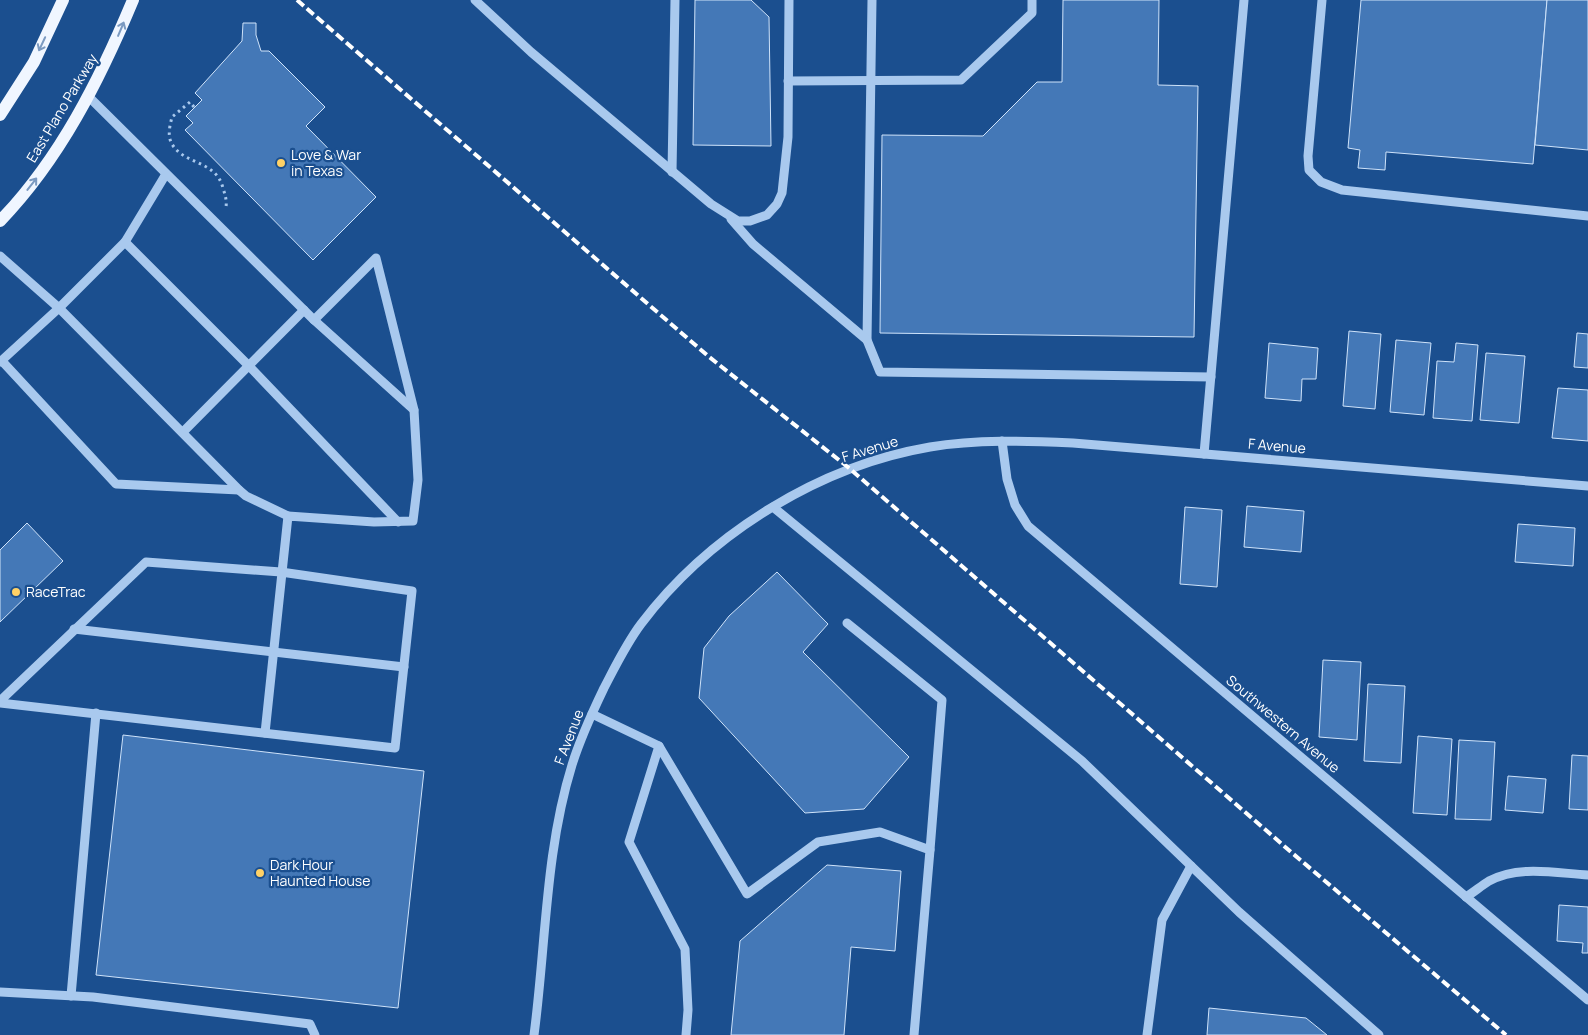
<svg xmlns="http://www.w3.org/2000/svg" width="1588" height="1035" font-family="Manrope,sans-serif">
<rect width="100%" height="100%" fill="#1b4f8f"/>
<g fill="#4478b7" stroke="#cfe3fa">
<path d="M 695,0 L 751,0 L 769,17 L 771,146 L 693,145 Z"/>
<path d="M 1063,0 L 1159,0 L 1158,85 L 1198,86 L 1194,337 L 880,333 L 882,135 L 983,136 L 1037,82 L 1062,82 Z"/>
<path d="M 1361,0 L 1547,0 L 1533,164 L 1386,152 L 1385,170 L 1358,168 L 1360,150 L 1348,148 Z"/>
<path d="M 1547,0 L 1588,0 L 1588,150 L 1535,145 Z"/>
<path d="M 243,23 L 256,23 L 256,35 L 261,51 L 269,51 L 325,107 L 306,126 L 376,197 L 313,260 L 185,130 L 193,123 L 186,116 L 202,100 L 195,93 L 242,41 Z"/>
<path d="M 1349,331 L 1381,334 L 1375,409 L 1343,406 Z"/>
<path d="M 1577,333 L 1588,334 L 1588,368 L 1574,367 Z"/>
<path d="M 1396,340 L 1431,343 L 1424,415 L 1390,412 Z"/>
<path d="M 1269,343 L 1318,348 L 1316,379 L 1302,379 L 1301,401 L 1265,398 Z"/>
<path d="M 1456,343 L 1478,345 L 1472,421 L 1433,418 L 1437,361 L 1454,362 Z"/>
<path d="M 1486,353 L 1525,356 L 1519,423 L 1480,420 Z"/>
<path d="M 1558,388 L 1588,390 L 1588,441 L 1552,438 Z"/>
<path d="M 1247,506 L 1304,511 L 1301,552 L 1244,547 Z"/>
<path d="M 1185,507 L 1222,510 L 1217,587 L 1180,584 Z"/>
<path d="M 27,523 L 63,561 L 0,622 L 0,550 Z"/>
<path d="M 1518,524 L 1575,528 L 1573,566 L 1515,562 Z"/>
<path d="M 777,572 L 828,624 L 803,652 L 909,757 L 864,809 L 805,813 L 699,698 L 704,648 L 729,616 Z"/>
<path d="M 1323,660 L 1361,662 L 1357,740 L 1319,737 Z"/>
<path d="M 1368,684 L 1405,686 L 1401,763 L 1364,761 Z"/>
<path d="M 123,735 L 424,771 L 398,1008 L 96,975 Z"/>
<path d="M 1418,736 L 1452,739 L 1447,815 L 1413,813 Z"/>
<path d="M 1459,740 L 1495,742 L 1491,820 L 1455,819 Z"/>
<path d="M 1572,755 L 1588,756 L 1588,810 L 1569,809 Z"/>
<path d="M 1508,776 L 1546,779 L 1543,813 L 1505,810 Z"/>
<path d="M 827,865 L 901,871 L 895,951 L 851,947 L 844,1035 L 731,1035 L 740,941 Z"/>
<path d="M 1559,905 L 1588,907 L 1588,953 L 1582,953 L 1583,943 L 1557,941 Z"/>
<path d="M 1209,1008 L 1306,1018 L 1327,1035 L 1207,1035 Z"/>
</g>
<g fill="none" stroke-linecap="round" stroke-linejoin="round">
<path stroke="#a9c9ee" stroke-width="3" stroke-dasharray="2.5 4" stroke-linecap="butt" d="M 194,107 L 190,102 L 172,117 C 170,125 167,136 172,144 C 184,165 216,160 223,188 C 225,195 227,200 226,207"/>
<g stroke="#a9c9ee" stroke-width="9">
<path d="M 475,0 L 531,52 L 711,204 L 738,221 L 750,221 L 767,215 L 777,204 L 782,193 L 788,137 L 789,0"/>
<path d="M 872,0 L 867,340 L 880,372 L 1211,377"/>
<path d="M 1322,0 L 1308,156 L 1309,170 L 1321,182 L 1342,190 L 1588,216"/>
<path d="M 788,81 L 961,80 L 1032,13 L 1032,0"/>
<path d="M 88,96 L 314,320 L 376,258 L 414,410 L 418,480 L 413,521 L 374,522 L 288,516 L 265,733"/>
<path d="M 672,172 L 675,0"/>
<path d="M 731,219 L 753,244 L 867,340"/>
<path d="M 125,242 L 249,366 L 398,522"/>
<path d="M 0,256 L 59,308 L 239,490 L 246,496 L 288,516"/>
<path d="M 314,320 L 414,410"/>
<path d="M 2,361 L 116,484 L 239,490"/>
<path d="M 0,362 L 59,308 L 125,242 L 166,174"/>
<path d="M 183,432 L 304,310"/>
<path d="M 1002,441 L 1007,479 L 1015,505 L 1028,526 L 1588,1000"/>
<path d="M 1204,454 L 1244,0"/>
<path d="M 773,507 L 1082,761 L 1239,912 L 1379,1035"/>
<path d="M 847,623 L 942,700 L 930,850"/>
<path d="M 74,629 L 404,667"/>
<path d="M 0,701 L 146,562 L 281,572 L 412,591 L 395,748 L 0,703"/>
<path d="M 592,714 L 659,746"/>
<path d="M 1466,897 C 1474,892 1481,886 1489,881 C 1519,865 1555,873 1588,875"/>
<path d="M 0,992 L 93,997 L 310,1024 L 315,1035"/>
<path d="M 71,996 L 96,713"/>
<path d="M 534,1035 C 546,945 545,852 572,765 C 580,739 592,713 604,688 C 615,667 626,644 641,624 C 709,534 819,466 930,447 C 977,439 1026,441 1073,443 L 1588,486"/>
<path d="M 686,1035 L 688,1010 L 685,949 L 629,842 L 659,746 L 747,894 L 818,842 L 880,832 L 930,850 L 914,1035"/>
<path d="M 1147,1035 L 1162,920 L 1191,866"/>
</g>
<g stroke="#f0f6ff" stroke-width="12">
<path d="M 0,115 L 34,62 L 63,0"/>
<path d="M 0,221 C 60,159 100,79 133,0"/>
</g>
<path stroke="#fff" stroke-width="4" stroke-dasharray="9 4" stroke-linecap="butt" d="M 297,0 L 708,356 L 849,468 L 1291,852 L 1506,1035"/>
</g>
<defs><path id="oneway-shaft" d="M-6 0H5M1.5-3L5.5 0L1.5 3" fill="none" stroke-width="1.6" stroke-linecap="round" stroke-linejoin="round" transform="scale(1.25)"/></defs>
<g stroke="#7b9ac1">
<use href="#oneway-shaft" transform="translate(121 29) rotate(-67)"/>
<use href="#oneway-shaft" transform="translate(42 44) rotate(115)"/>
<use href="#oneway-shaft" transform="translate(32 184) rotate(-52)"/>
</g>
<g fill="#ffd166" stroke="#1b4f8f" stroke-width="2">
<circle cx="281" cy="163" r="5"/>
<circle cx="16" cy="592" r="5"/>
<circle cx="260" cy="873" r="5"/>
</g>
<g text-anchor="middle" stroke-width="4.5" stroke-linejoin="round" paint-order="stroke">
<g font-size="14" fill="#fff" stroke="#1b4f8f">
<text transform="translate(62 108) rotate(-59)" y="5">East Plano Parkway</text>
<text transform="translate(1277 446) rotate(5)" y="5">F Avenue</text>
<text transform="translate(870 449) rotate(-17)" y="5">F Avenue</text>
<text transform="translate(1283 724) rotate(40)" y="5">Southwestern Avenue</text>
<text transform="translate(569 737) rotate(-69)" y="5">F Avenue</text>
</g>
<g font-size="14" fill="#fff" stroke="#1b4f8f" text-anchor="start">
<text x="291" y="160">Love &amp; War<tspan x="291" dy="16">in Texas</tspan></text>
<text x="26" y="597">RaceTrac</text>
<text x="270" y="870">Dark Hour<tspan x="270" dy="16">Haunted House</tspan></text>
</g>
</g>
</svg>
